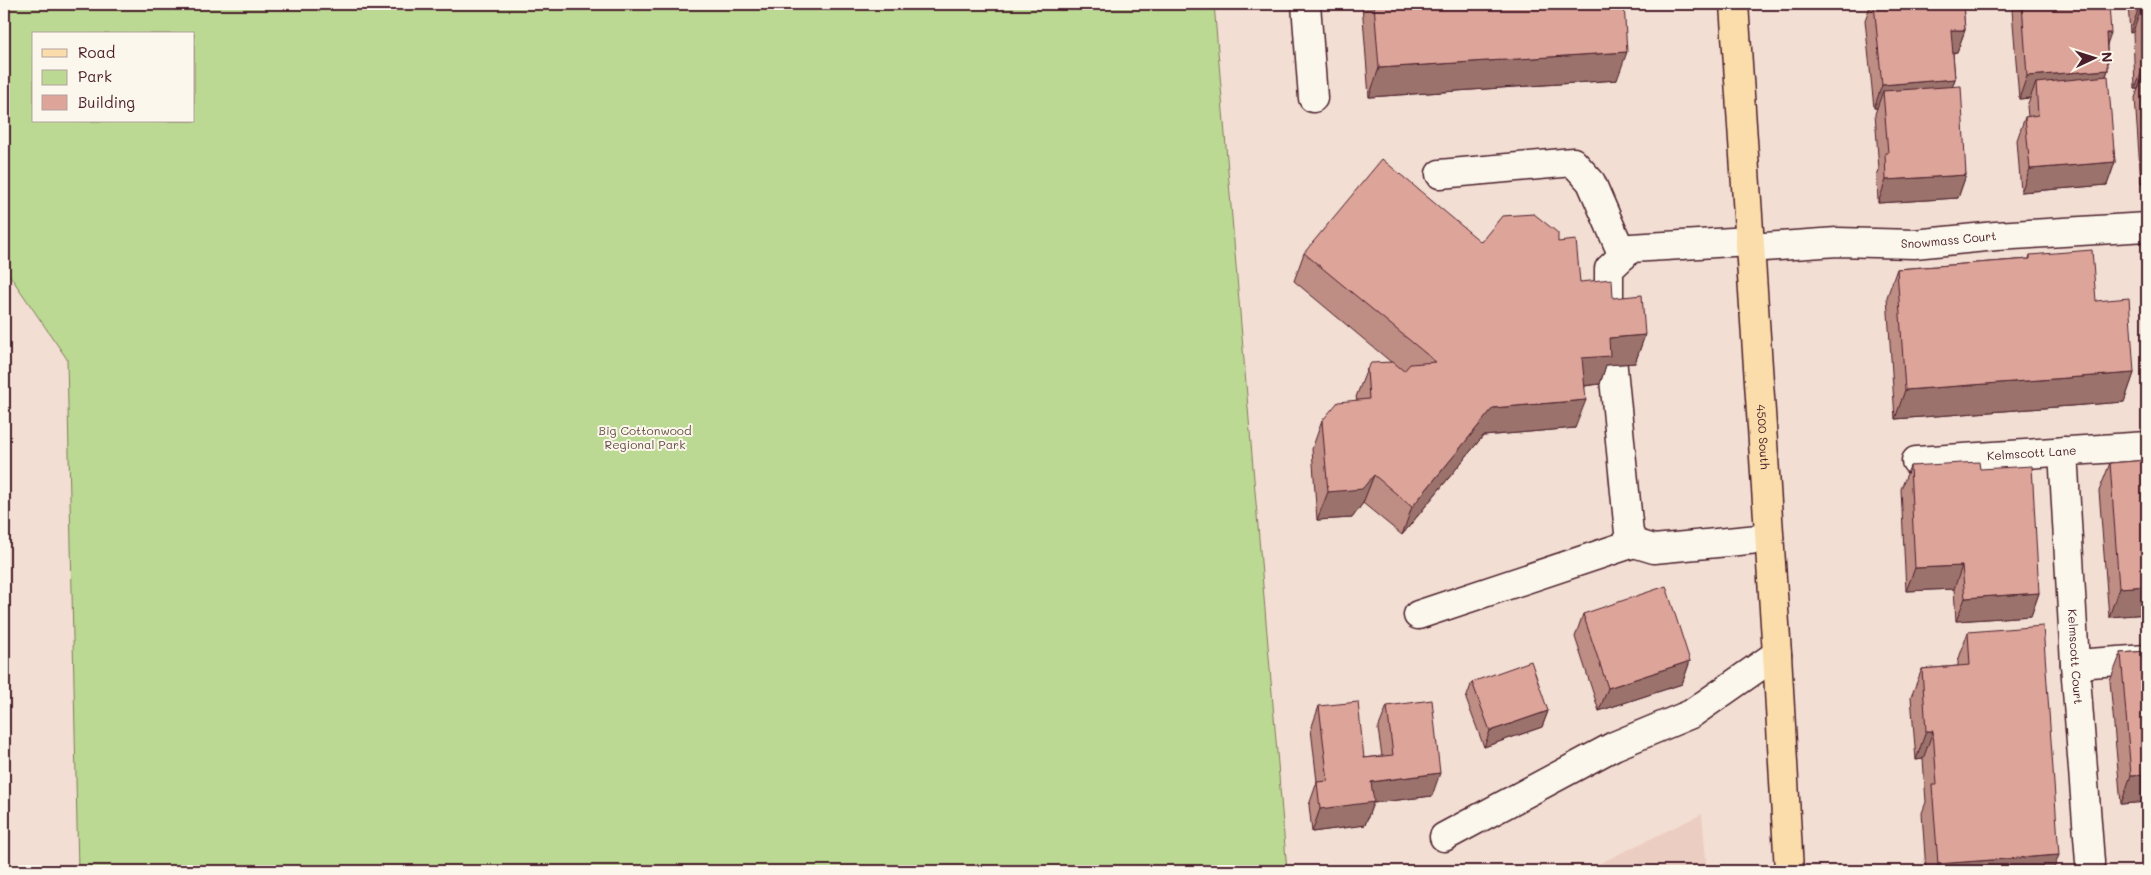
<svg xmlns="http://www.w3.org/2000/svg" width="2151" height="875" font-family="Mali,sans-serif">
<rect width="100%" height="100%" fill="#f2ded3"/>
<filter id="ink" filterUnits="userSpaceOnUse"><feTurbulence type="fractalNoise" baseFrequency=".02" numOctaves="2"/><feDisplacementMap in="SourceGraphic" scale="10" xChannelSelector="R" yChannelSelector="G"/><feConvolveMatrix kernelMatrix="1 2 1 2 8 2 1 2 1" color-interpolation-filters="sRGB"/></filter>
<g filter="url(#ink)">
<path fill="#eccdc2" d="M 1702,814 L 1707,871 L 1584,871 Z"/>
<path fill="#bbd992" stroke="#827c5e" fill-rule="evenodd" d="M 4,4 L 1214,4 L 1287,871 L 78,871 L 67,359 L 4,267 ZM 34,34 L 194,34 L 194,121 L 34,121 Z"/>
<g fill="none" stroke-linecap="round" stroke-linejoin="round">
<g stroke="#4a1f2b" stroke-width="31">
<g id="minor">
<path d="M 1306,4 L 1313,98"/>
<path d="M 1440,174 L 1573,162 L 1591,182 L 1623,256"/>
<path d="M 1749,241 L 1631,248 L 1609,269 L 1609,327 L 1629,533 L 1634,543 L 1654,549 L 1769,538"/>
<path id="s1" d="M 1749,248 L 1837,242 L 1914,244 L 1996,236 L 2147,227"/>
<path id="s2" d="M 2063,451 L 2075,664 L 2090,862"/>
<path id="s3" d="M 1916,461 L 2147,446"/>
<path d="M 1418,615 L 1634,543"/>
<path d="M 2075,664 L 2147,659"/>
<path d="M 1444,837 L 1614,746 L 1691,714 L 1777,654"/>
</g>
</g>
<g stroke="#4a1f2b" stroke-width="31">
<g id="major">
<path id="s4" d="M 1734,4 L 1777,654 L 1789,871"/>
</g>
</g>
<use href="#minor" stroke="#fbf7ec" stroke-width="28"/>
<use href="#major" stroke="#faddab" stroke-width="28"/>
</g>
<g fill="#be8d84" stroke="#4a1f2b">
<path d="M 1362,4 L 1624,4 L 1617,80 L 1369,97 Z"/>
<path d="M 1871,4 L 1963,4 L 1965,30 L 1957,52 L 1953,53 L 1955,79 L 1952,87 L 1966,175 L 1958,198 L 1878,203 L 1877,176 L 1879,170 L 1875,114 L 1877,108 L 1874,108 L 1865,20 Z"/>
<path d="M 2015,4 L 2109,4 L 2107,46 L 2108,70 L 2106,76 L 2115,162 L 2107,185 L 2021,192 L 2017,140 L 2025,117 L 2028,117 L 2027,106 L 2030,98 L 2019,99 L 2012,10 Z"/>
<path d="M 2128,4 L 2147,4 L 2147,183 L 2141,183 L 2135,98 L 2138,89 L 2135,89 L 2133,32 L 2130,33 Z"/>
<path d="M 1481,242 L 1558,242 L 1580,282 L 1613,298 L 1645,335 L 1635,363 L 1606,365 L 1600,384 L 1585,386 L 1575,428 L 1483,436 L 1402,535 L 1363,503 L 1352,518 L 1317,520 L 1312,449 L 1322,421 L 1357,400 L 1356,397 L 1367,369 L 1391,362 L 1294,281 L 1304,253 Z"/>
<path d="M 2030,255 L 2096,301 L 2134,373 L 2124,402 L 1895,419 L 1887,297 L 1897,269 L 2029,259 Z"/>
<path d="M 2147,460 L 2147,614 L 2109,617 L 2099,491 L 2110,463 Z"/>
<path d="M 1910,466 L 1980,469 L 2039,593 L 2031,616 L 1956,621 L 1954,589 L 1906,591 L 1901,489 Z"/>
<path d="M 1583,614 L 1690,661 L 1682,684 L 1599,711 L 1575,637 Z"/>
<path d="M 1968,632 L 2053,871 L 1926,871 L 1922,813 L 1926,802 L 1923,759 L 1916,760 L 1911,697 L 1922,669 L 1958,666 L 1958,661 Z"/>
<path d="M 2147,651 L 2147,802 L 2121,804 L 2110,681 L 2121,653 Z"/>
<path d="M 1472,682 L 1548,711 L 1542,727 L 1484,747 L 1466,699 Z"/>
<path d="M 1319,706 L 1364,758 L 1382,756 L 1378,729 L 1387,706 L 1432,796 L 1373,803 L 1365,825 L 1312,832 L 1309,805 L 1317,782 L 1311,729 Z"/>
</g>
<g fill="#9b736c" stroke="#4a1f2b">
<path d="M 2141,9 L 2133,32 L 2130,33 L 2138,10 Z"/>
<path d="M 1951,30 L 1965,30 L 1957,52 L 1943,53 Z"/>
<path d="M 2106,33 L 2111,33 L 2103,56 Z"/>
<path d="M 1627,52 L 1617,80 L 1369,97 L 1379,68 Z"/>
<path d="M 2144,66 L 2147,66 L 2147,89 L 2143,75 L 2138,89 L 2135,89 Z"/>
<path d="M 2108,70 L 2100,93 L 2036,83 L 2030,98 L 2019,99 L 2027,76 Z"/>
<path d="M 1955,79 L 1947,102 L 1883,91 L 1877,108 L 1874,108 L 1882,85 Z"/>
<path d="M 2115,162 L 2107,185 L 2021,192 L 2030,169 Z"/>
<path d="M 2147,167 L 2147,183 L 2141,183 Z"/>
<path d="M 1966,175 L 1958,198 L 1878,203 L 1886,180 Z"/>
<path d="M 1645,335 L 1635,363 L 1606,365 L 1600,384 L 1572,387 L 1582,358 L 1609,338 Z"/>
<path d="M 2134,373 L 2124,402 L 1895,419 L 1905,390 Z"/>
<path d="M 1586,400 L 1575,428 L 1483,436 L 1402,535 L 1412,507 L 1493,408 Z"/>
<path d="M 1374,475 L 1363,503 L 1352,518 L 1317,520 L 1328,492 Z"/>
<path d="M 1962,566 L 1954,589 L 1906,591 L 1915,568 Z"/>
<path d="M 2147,586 L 2147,614 L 2109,617 L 2119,588 Z"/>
<path d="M 2039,593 L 2031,616 L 1956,621 L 1965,598 Z"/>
<path d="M 1690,661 L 1682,684 L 1599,711 L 1608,688 Z"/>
<path d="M 1548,711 L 1542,727 L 1484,747 L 1490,731 Z"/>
<path d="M 1926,731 L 1933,731 L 1923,759 L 1916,760 Z"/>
<path d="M 1440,773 L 1432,796 L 1373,803 L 1365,825 L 1312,832 L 1320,809 L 1371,782 Z"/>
<path d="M 2147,774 L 2147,802 L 2121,804 L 2131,775 Z"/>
<path d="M 2059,855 L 2053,871 L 1935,871 L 1938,864 Z"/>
</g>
<g fill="#dda49a" stroke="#4a1f2b">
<path d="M 1374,4 L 1624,4 L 1627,52 L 1379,68 Z"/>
<path d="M 1874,4 L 1963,4 L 1965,30 L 1951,30 L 1955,79 L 1882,85 Z"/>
<path d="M 2022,4 L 2109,4 L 2111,33 L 2106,33 L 2108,70 L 2027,76 Z"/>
<path d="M 2138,4 L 2147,4 L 2147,66 L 2144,66 L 2141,9 L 2138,10 Z"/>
<path d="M 2147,74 L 2147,128 L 2143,75 Z"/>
<path d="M 2108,76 L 2115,162 L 2030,169 L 2025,117 L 2038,115 L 2036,83 Z"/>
<path d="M 1961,86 L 1966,175 L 1886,180 L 1885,153 L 1888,153 L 1883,91 Z"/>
<path d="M 1382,159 L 1481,242 L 1502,216 L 1534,214 L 1558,233 L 1558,242 L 1576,240 L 1580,282 L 1612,279 L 1613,298 L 1642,295 L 1645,335 L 1609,338 L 1610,356 L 1582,358 L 1586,400 L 1493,408 L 1412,507 L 1374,475 L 1362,489 L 1328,492 L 1322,421 L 1338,402 L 1369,399 L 1367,369 L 1371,363 L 1393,362 L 1404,371 L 1410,364 L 1436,362 L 1304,253 Z"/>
<path d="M 2092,250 L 2096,301 L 2129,298 L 2134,373 L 1905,390 L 1897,269 L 2030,259 L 2030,255 Z"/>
<path d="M 2147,460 L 2147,586 L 2119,588 L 2110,463 Z"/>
<path d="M 1979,462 L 1980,469 L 2032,466 L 2039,593 L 1965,598 L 1962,566 L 1915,568 L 1910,466 Z"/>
<path d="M 1666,586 L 1690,661 L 1608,688 L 1583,614 Z"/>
<path d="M 2043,626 L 2059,855 L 1938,864 L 1932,785 L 1937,785 L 1933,731 L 1926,731 L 1922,669 L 1970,665 L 1968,632 Z"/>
<path d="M 2147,651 L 2147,774 L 2131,775 L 2121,653 Z"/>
<path d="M 1531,661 L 1548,711 L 1490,731 L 1472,682 Z"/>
<path d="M 1432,700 L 1440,773 L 1371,782 L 1374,802 L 1320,809 L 1317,782 L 1328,781 L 1319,706 L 1358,702 L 1364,758 L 1393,755 L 1387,706 Z"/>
</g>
</g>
<g text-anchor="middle" stroke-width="4" stroke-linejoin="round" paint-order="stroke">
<g font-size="12" fill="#4a1f2b" stroke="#fbf7ec">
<text dy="4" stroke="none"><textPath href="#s1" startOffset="200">Snowmass Court</textPath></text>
<text dy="4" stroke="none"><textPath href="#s4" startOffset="434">4500 South</textPath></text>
<text dy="4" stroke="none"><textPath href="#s3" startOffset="116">Kelmscott Lane</textPath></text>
<text dy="4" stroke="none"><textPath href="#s2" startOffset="206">Kelmscott Court</textPath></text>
</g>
<g font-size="12" fill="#664e45" stroke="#fbf7ec">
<text x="645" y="435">Big Cottonwood<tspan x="645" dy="14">Regional Park</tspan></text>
</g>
</g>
<rect width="2151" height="875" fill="none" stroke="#fbf7ec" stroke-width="20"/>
<rect x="10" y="10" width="2131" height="855" fill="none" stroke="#4a1f2b" stroke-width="2" filter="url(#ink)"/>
<rect x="32" y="32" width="162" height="90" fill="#fbf7ec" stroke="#b4a19f"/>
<rect x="42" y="49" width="25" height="8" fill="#faddab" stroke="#b4a19f"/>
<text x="78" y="58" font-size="15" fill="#4a1f2b">Road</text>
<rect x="42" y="70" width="25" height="15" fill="#bbd992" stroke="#b4a19f"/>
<text x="78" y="82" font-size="15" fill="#4a1f2b">Park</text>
<rect x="42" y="95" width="25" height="15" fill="#dda49a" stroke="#b4a19f"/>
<text x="78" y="108" font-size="15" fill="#4a1f2b">Building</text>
<g transform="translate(2094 58) rotate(86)" stroke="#fbf7ec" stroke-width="4" paint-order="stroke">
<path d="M0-4L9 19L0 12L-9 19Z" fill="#4a1f2b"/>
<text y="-8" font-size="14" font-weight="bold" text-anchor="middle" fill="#4a1f2b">N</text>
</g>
</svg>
